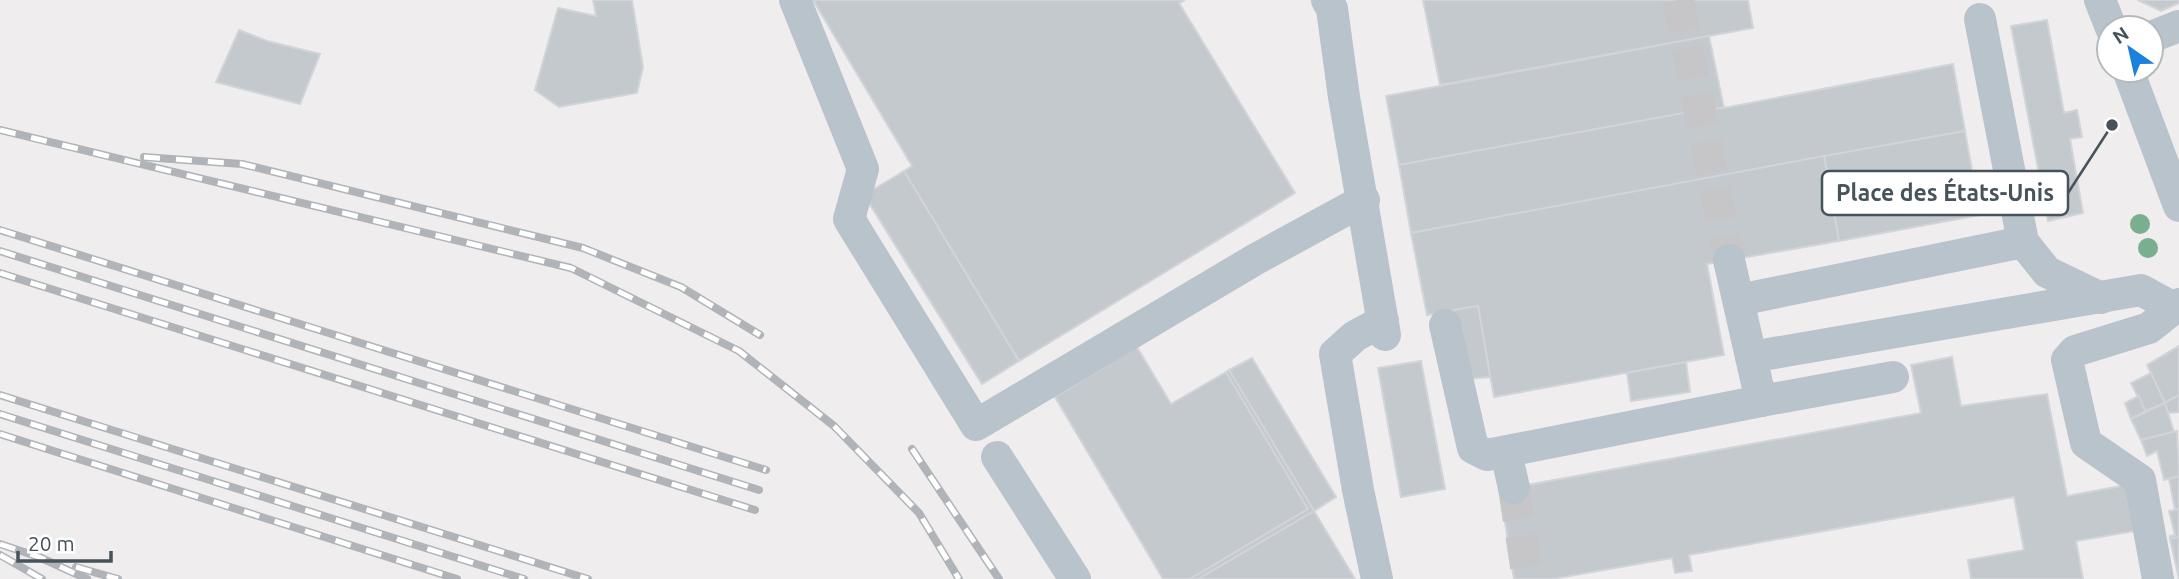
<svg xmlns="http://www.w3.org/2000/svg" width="2179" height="579" font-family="Ubuntu,sans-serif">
<rect width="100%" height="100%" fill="#f0edee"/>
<g fill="#c4c9cd" stroke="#d1d4d9" stroke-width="2">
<path d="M 593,0 L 632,0 L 643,67 L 637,93 L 559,107 L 535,90 L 558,8 L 596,16 Z"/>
<path d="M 813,0 L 1185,0 L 1179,3 L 1295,193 L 1019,361 L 904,171 L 912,166 Z"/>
<path d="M 1423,0 L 1748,0 L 1753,28 L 1440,85 Z"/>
<path d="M 2138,0 L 2179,0 L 2179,3 L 2161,11 Z"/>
<path d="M 2047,20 L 2064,113 L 2077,110 L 2082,137 L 2070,139 L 2083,213 L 2048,221 L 2011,26 Z"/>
<path d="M 239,30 L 267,41 L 320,54 L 300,104 L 216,82 Z"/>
<path d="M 1709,36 L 1724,108 L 1700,110 L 1399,165 L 1386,96 Z"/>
<path d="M 1953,64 L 1965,131 L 1411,233 L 1399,165 L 1700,110 L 1724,108 Z"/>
<path d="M 1965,131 L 1980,215 L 1839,241 L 1824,156 Z"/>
<path d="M 1824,156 L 1839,241 L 1707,264 L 1724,355 L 1494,397 L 1478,306 L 1427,315 L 1411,233 Z"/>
<path d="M 904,171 L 1019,361 L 982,384 L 864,195 Z"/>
<path d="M 1478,306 L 1490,377 L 1467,379 L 1453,310 Z"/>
<path d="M 2179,346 L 2179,395 L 2165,403 L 2147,365 Z"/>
<path d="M 1137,347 L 1171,404 L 1226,372 L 1308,509 L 1190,579 L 1163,579 L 1055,397 Z"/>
<path d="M 1952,357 L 1961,406 L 2047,394 L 2067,496 L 2127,485 L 2135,531 L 2076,541 L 2083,579 L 1971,579 L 1968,560 L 2024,550 L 2014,497 L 1689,555 L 1692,571 L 1675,573 L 1672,558 L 1553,579 L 1514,579 L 1500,490 L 1921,413 L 1911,365 Z"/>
<path d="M 1252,358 L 1336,497 L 1314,511 L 1229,370 Z"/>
<path d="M 1421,361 L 1445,489 L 1401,497 L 1378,368 Z"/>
<path d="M 1686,362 L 1690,392 L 1631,401 L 1627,373 Z"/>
<path d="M 1229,370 L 1314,511 L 1198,579 L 1190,579 L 1308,509 L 1226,372 Z"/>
<path d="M 2151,373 L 2165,403 L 2145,411 L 2131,383 Z"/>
<path d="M 2179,395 L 2179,412 L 2168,413 L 2165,403 Z"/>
<path d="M 2139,396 L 2145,411 L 2131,419 L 2125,403 Z"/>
<path d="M 2165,403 L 2174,432 L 2141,440 L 2131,419 Z"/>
<path d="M 2177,431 L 2179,476 L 2164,480 L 2157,451 L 2147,456 L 2141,440 Z"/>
<path d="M 2179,476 L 2179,509 L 2175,510 L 2169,479 Z"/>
<path d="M 2179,509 L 2179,537 L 2170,539 L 2170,536 L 2175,535 L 2169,511 Z"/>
<path d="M 1314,511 L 1355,579 L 1198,579 L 1217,568 Z"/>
<path d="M 2179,537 L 2179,579 L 2170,539 Z"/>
</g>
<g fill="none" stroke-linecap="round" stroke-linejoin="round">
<g stroke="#c6c6c9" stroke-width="32" stroke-dasharray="32 16" stroke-linecap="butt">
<path d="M 1678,0 L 1729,260"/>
<path d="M 1514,488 L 1528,579"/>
</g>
<g stroke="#b9c3cb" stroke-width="32">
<path d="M 795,0 L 863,169 L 849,219 L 976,425 L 1256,259 L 1364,200"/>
<path d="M 1327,0 L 1332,9 L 1344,97 L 1385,335"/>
<path d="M 2100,0 L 2111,28"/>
<path d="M 1980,19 L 2023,242 L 2047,272 L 2101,298"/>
<path d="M 2151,37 L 2179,26"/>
<path d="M 2128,70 L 2179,206"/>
<path d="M 1729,260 L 1751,357 L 2141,290 L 2172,307"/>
<path d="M 1739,300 L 2023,242"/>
<path d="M 1445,325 L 1473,448 L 1487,455 L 1761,401 L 1751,357"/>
<path d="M 1761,401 L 1893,377"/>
<path d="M 1506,452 L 1514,488"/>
<path d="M 997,457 L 1075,579"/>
<path d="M 1377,579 L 1358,490 L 1335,354 L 1355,336 L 1383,321"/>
<path d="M 2158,579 L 2140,480 L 2086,443 L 2067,360 L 2075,351 L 2149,328 L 2179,304"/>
</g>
<g stroke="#b0b4b8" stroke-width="8">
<g id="rail">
<path d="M 0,130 L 571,268 L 739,351 L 834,426 L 919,513 L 959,579"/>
<path d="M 144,157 L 242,164 L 583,248 L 681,287 L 760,335"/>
<path d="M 0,230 L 766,470"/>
<path d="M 0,251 L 759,490"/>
<path d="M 0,273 L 755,510"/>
<path d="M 0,395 L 588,579"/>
<path d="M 0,414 L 524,579"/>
<path d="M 0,434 L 457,579"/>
<path d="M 912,449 L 999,579"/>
<path d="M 0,544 L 39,557 L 87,579"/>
<path d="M 0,555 L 42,579"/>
<path d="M 76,567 L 118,579"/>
</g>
</g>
<use href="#rail" stroke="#fff" stroke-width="5" stroke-dasharray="16" stroke-linecap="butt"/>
</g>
<g fill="#79ae8f">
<circle cx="2140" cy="224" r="10"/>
<circle cx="2148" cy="248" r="10"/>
</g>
<path fill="none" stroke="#46535b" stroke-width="2.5" d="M2112 125L2068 193"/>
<circle fill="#46535b" stroke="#fff" stroke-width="2.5" cx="2112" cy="125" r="7"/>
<rect fill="#fff" stroke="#46535b" stroke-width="2.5" x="1822" y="171" width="246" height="44" rx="7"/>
<g font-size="23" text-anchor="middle" font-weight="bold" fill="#46535b">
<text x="1945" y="201">Place des États-Unis</text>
</g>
<g transform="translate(2130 49) rotate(326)"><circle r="33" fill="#ffffff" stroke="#b5babd" stroke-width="2"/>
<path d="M0-5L12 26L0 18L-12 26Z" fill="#1b81dd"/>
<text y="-10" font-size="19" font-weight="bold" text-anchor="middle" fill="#46535b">N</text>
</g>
<path d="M18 551v10h93v-10" fill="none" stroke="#46535b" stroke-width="3.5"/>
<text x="28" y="551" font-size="21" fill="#46535b" stroke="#ffffff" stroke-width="5" paint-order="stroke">20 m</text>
</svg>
